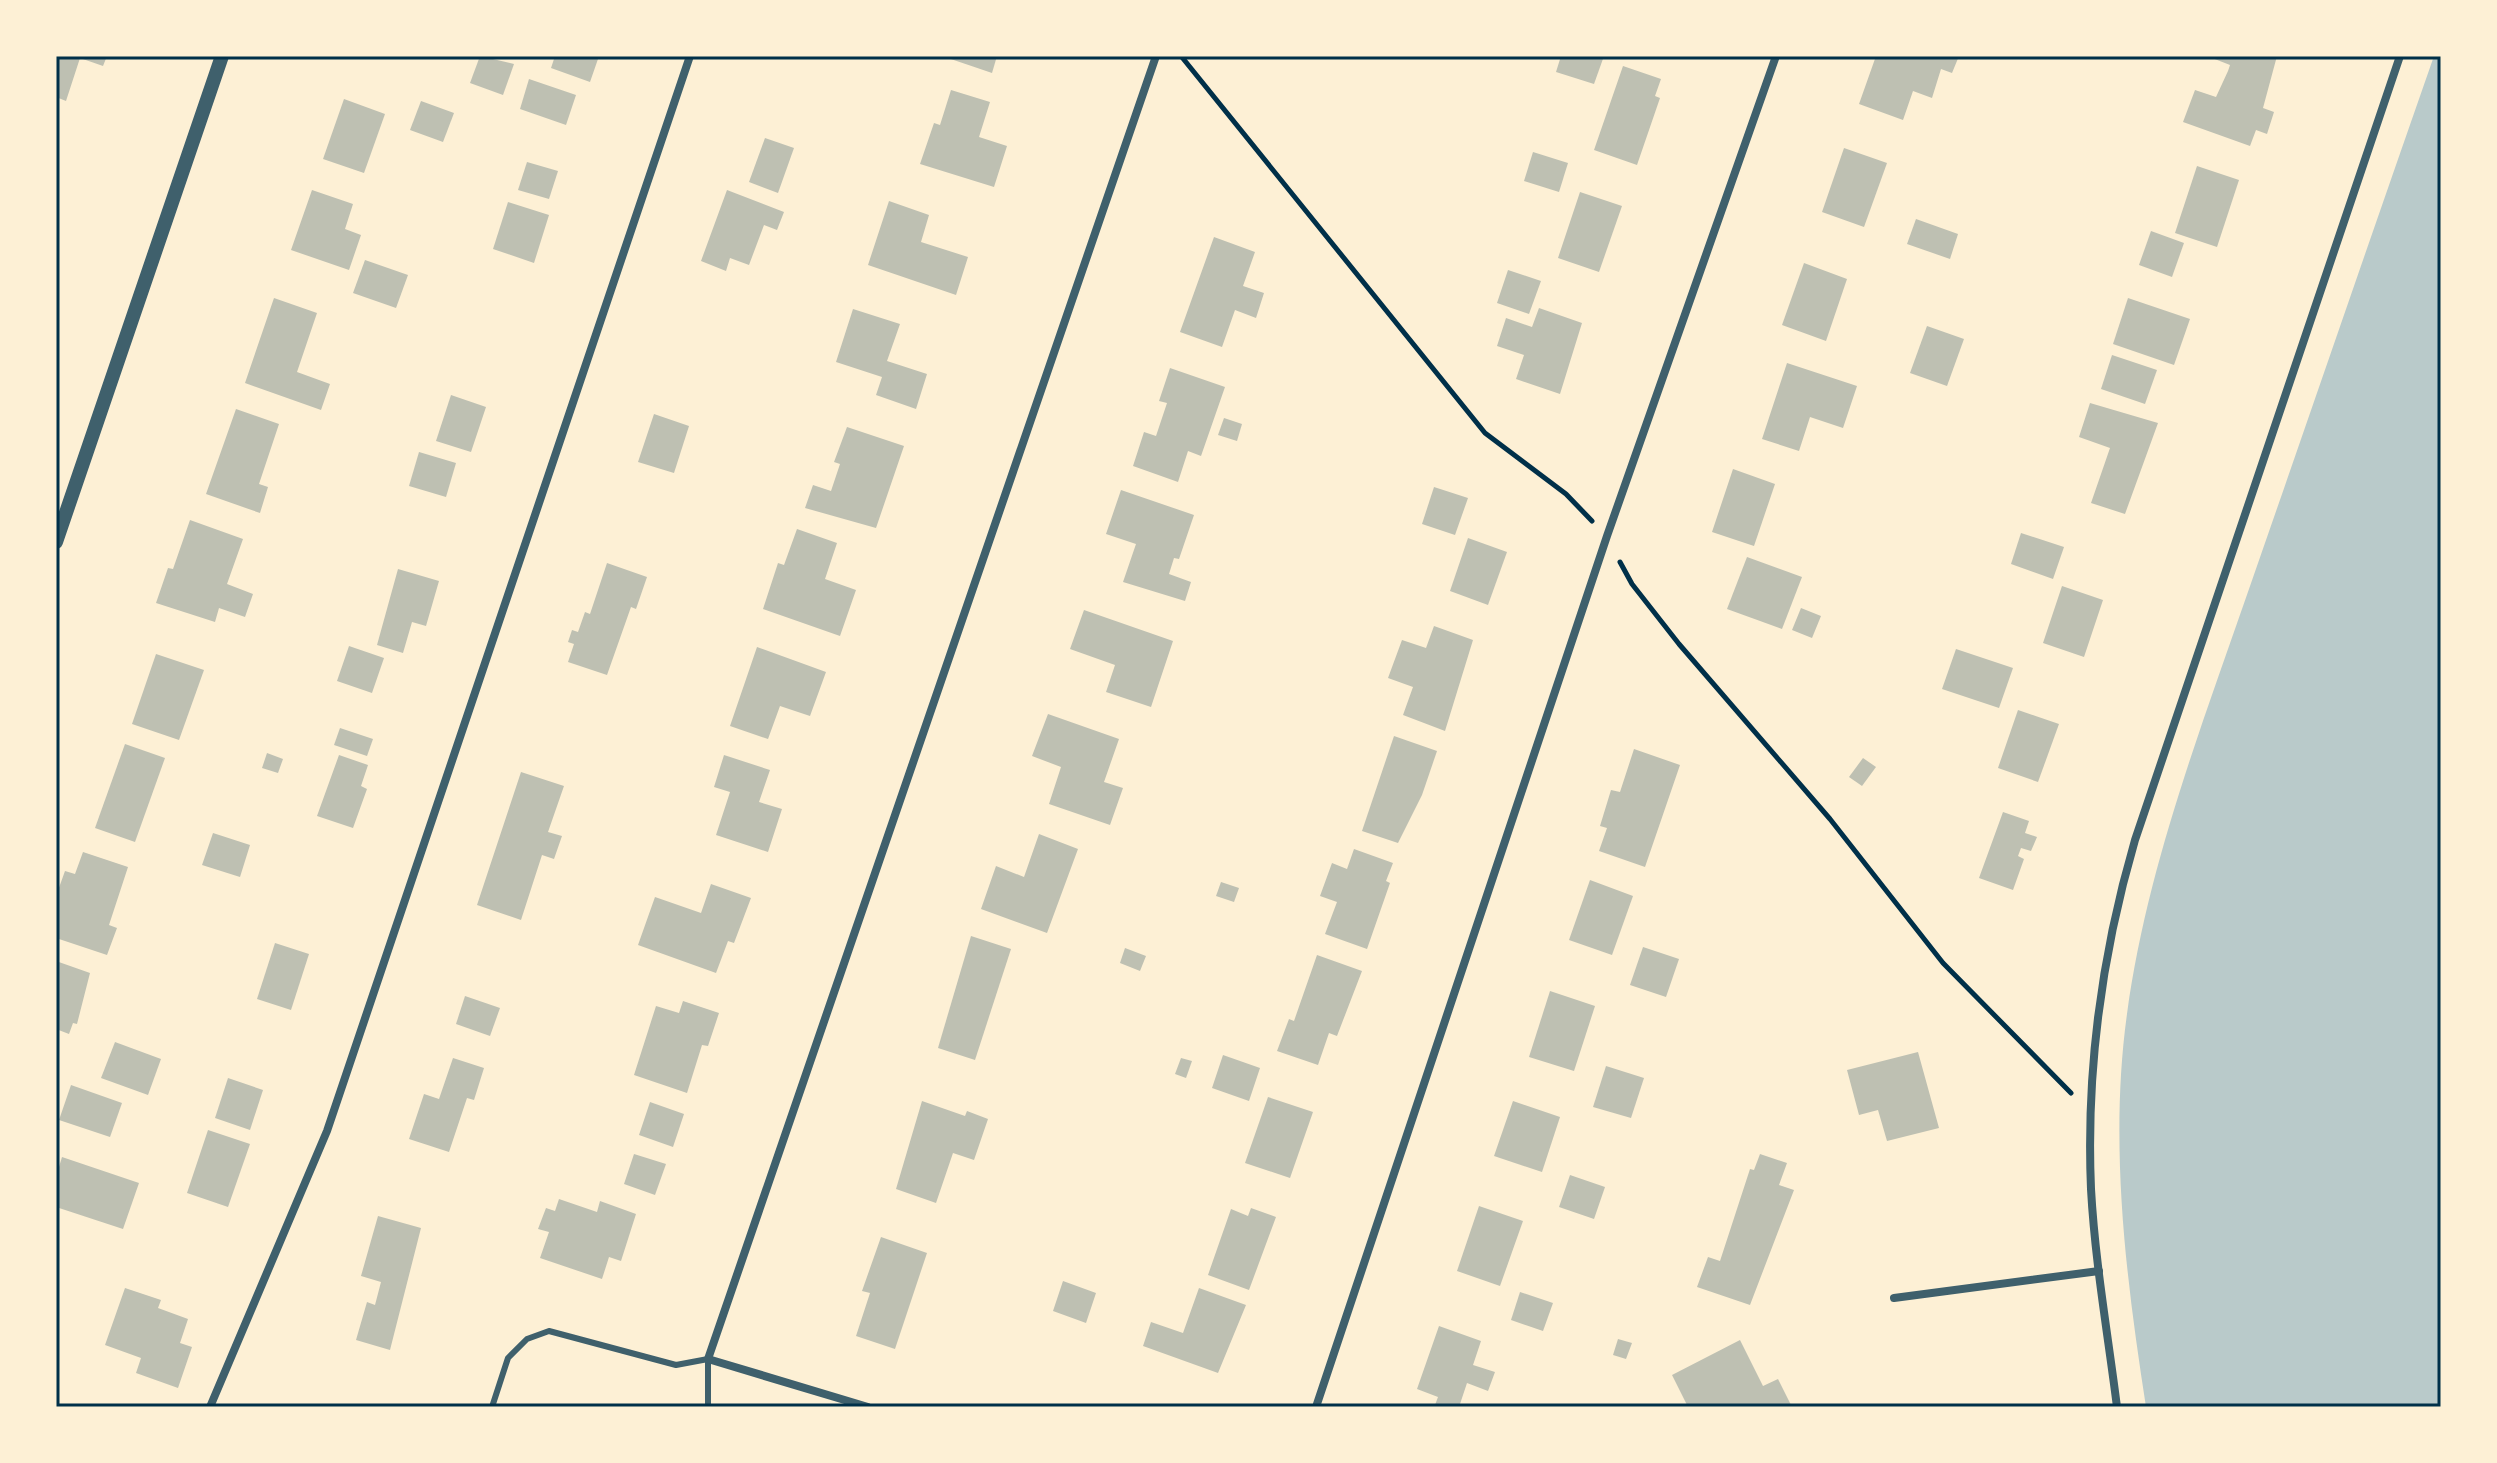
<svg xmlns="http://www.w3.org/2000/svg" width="2497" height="1463" font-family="'Sofia Sans Condensed',sans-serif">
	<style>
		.green { fill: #b9caca }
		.building { fill: #bec0b2 }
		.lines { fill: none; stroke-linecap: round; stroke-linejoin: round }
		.path { stroke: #003049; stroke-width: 5 }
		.service { stroke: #3f606c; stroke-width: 6 }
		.minor { stroke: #3f606c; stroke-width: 8 }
		.tertiary { stroke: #3f606c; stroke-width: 14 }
		.neatline { fill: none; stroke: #003049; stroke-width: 3 }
	</style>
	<rect width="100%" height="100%" fill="#fdf0d5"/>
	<path class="green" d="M 2434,56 L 2441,56 L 2441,1407 L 2146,1407 C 2126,1278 2109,1144 2127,1014 C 2147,867 2201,728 2249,589 C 2311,411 2372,233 2434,56 Z"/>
	<g class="building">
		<path d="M 56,56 L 107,56 L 103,66 L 80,58 L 66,101 L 56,97 Z"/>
		<path d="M 480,56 L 514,64 L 503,95 L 470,83 Z"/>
		<path d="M 555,56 L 602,56 L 598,59 L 590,82 L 551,68 Z"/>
		<path d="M 942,56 L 997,56 L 992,73 Z"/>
		<path d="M 1561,56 L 1604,56 L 1594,84 L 1556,72 Z"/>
		<path d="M 1876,56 L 1959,56 L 1952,73 L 1941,69 L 1932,98 L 1913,91 L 1903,120 L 1859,104 Z"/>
		<path d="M 2207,56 L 2277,56 L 2263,108 L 2274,112 L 2267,134 L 2256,130 L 2250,146 L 2183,122 L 2195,90 L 2216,97 L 2228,71 L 2230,65 Z"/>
		<path d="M 1623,66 L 1661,79 L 1655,96 L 1660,98 L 1637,165 L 1594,150 Z"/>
		<path d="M 529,79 L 576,95 L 566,125 L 520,109 Z"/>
		<path d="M 951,90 L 990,102 L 979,137 L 1007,146 L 994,187 L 920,164 L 934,123 L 940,125 Z"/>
		<path d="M 344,99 L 385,114 L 364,173 L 323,159 Z"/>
		<path d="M 421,101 L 454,113 L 443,142 L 410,130 Z"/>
		<path d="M 765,138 L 794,148 L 778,193 L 749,182 Z"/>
		<path d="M 1844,148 L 1887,163 L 1864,227 L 1822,212 Z"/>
		<path d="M 1533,152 L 1568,163 L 1559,192 L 1524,181 Z"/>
		<path d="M 527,162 L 558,171 L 549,199 L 518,190 Z"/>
		<path d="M 2197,166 L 2239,180 L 2217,247 L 2175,233 Z"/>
		<path d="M 312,190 L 353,204 L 345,229 L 361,235 L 349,270 L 291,250 Z"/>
		<path d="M 727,190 L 784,212 L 777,230 L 764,225 L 749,265 L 730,258 L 726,271 L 701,261 Z"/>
		<path d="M 1580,192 L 1622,206 L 1599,272 L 1558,258 Z"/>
		<path d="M 889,201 L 929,215 L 921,242 L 968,257 L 956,295 L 868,265 Z"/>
		<path d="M 508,202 L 549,215 L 534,263 L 493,249 Z"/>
		<path d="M 1916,219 L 1958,234 L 1950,259 L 1907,244 Z"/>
		<path d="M 2151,231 L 2184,243 L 2172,277 L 2139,265 Z"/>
		<path d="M 1214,237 L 1255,252 L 1243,286 L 1264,293 L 1256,318 L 1235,310 L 1222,347 L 1180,332 Z"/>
		<path d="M 365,260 L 408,275 L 396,308 L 353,293 Z"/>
		<path d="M 1804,263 L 1847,279 L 1826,341 L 1782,325 Z"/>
		<path d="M 1508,270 L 1541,281 L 1529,314 L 1497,303 Z"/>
		<path d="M 274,298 L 317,313 L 297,372 L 330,384 L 321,410 L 245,383 Z"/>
		<path d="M 2128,298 L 2190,319 L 2174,365 L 2113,344 Z"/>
		<path d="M 1539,308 L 1582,323 L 1560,394 L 1516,379 L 1524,355 L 1497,346 L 1506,318 L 1532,327 Z"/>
		<path d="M 853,309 L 900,324 L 887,361 L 927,374 L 916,409 L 876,395 L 882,377 L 836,362 Z"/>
		<path d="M 1927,326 L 1964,339 L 1947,386 L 1910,373 Z"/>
		<path d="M 2112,355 L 2157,370 L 2145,404 L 2101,389 Z"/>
		<path d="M 1787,363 L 1857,386 L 1843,428 L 1810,417 L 1799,451 L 1762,439 Z"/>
		<path d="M 1170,368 L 1225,387 L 1201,456 L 1188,451 L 1178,482 L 1133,466 L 1144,432 L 1156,436 L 1167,403 L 1159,401 Z"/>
		<path d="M 451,395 L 486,407 L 471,452 L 436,441 Z"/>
		<path d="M 2090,403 L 2158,423 L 2125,514 L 2091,503 L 2110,448 L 2079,437 Z"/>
		<path d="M 236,409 L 279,424 L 259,484 L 268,487 L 260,513 L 206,494 Z"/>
		<path d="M 654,414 L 689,426 L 674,473 L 638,462 Z"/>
		<path d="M 1224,418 L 1242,424 L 1237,441 L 1218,435 Z"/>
		<path d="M 847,427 L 904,446 L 876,528 L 805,508 L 813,485 L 831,491 L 840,464 L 834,462 Z"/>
		<path d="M 419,452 L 456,463 L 446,497 L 409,486 Z"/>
		<path d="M 1733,469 L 1775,484 L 1754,546 L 1712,532 Z"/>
		<path d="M 1434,487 L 1468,498 L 1455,535 L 1422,524 Z"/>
		<path d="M 1121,490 L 1194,515 L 1179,559 L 1174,558 L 1169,574 L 1191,582 L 1185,601 L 1123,582 L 1136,544 L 1106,534 Z"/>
		<path d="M 190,520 L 243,539 L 227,584 L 253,594 L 245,617 L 219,608 L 215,622 L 156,603 L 168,568 L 173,569 Z"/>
		<path d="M 797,529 L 837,543 L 825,579 L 856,590 L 840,636 L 763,609 L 778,563 L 784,565 Z"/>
		<path d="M 2021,533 L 2064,547 L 2053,579 L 2011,564 Z"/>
		<path d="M 1468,538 L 1507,552 L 1488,605 L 1450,591 Z"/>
		<path d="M 1747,557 L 1802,577 L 1782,629 L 1727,609 Z"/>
		<path d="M 607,563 L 647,577 L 636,609 L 631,607 L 607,675 L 568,662 L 574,644 L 568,642 L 572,630 L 578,632 L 585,612 L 590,614 Z"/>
		<path d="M 398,569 L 439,581 L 426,626 L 412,622 L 403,653 L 377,645 Z"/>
		<path d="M 2062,586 L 2103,600 L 2084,657 L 2043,643 Z"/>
		<path d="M 1801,608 L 1821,616 L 1812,638 L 1792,630 Z"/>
		<path d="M 1084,610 L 1173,641 L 1151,707 L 1106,692 L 1115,665 L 1070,649 Z"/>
		<path d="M 1434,626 L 1473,640 L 1445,731 L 1403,715 L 1413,687 L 1388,678 L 1402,640 L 1426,648 Z"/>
		<path d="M 349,646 L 384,658 L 372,693 L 337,681 Z"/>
		<path d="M 757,647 L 826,672 L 810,716 L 780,706 L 768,739 L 730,726 Z"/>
		<path d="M 1956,649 L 2013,668 L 1999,708 L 1942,689 Z"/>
		<path d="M 156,654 L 204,670 L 179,740 L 132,724 Z"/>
		<path d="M 2018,710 L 2059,724 L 2038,782 L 1998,768 Z"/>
		<path d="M 1048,714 L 1119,739 L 1104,782 L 1123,788 L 1110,825 L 1049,804 L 1061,767 L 1032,756 Z"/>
		<path d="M 340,728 L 373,739 L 367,756 L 334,745 Z"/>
		<path d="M 1394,736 L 1437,751 L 1422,795 L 1398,843 L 1362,831 Z"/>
		<path d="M 125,744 L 165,758 L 135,842 L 95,828 Z"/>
		<path d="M 1634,749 L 1680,765 L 1645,867 L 1599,851 L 1607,828 L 1600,826 L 1611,790 L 1620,792 Z"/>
		<path d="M 267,753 L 283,759 L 278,773 L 262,768 Z"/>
		<path d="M 339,755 L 368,765 L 361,786 L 367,789 L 353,828 L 317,816 Z"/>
		<path d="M 724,755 L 770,770 L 759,802 L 782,809 L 768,852 L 716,835 L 730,792 L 714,787 Z"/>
		<path d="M 1863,758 L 1876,767 L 1862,786 L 1849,777 Z"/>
		<path d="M 521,772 L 564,786 L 548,832 L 562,836 L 554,859 L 542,855 L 521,920 L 477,905 Z"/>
		<path d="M 2003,812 L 2029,821 L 2025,833 L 2037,837 L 2031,851 L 2021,848 L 2018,856 L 2024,859 L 2013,890 L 1979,878 Z"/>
		<path d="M 213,833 L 250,845 L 240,877 L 202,865 Z"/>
		<path d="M 1039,834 L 1078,849 L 1047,933 L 981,909 L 996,866 L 1024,877 Z"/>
		<path d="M 1354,849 L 1393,863 L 1386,881 L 1390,883 L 1367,949 L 1325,934 L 1337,902 L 1320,896 L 1332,863 L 1347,869 Z"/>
		<path d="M 83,852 L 128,867 L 109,925 L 117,928 L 107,955 L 56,938 L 56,896 L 65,871 L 75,874 Z"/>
		<path d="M 1590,880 L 1633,896 L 1612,955 L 1569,940 Z"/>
		<path d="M 1221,882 L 1239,888 L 1234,902 L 1216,896 Z"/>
		<path d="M 711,884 L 751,898 L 734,943 L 728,941 L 716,973 L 638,945 L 655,897 L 701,913 Z"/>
		<path d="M 971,936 L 1011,949 L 975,1060 L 938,1048 Z"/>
		<path d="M 275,943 L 309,954 L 291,1010 L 257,999 Z"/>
		<path d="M 1643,947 L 1679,959 L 1666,997 L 1630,985 Z"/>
		<path d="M 1125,948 L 1146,956 L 1140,971 L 1120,963 Z"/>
		<path d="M 1317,955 L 1362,971 L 1337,1036 L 1329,1033 L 1318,1065 L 1277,1051 L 1289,1019 L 1294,1021 Z"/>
		<path d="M 56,961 L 90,973 L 77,1024 L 73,1023 L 69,1034 L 56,1029 Z"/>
		<path d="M 1550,991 L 1595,1006 L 1574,1071 L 1529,1057 Z"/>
		<path d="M 465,996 L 500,1008 L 490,1036 L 456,1024 Z"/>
		<path d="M 683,1001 L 719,1013 L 708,1046 L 702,1045 L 687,1093 L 634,1075 L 656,1006 L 679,1013 Z"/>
		<path d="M 115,1042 L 161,1059 L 148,1095 L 101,1078 Z"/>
		<path d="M 1918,1052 L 1939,1128 L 1887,1141 L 1878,1110 L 1859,1115 L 1847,1070 Z"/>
		<path d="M 1223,1055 L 1260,1068 L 1249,1101 L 1212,1088 Z"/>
		<path d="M 453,1058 L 484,1068 L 474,1100 L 467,1098 L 449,1152 L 409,1139 L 424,1094 L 439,1099 Z"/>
		<path d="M 1181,1058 L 1192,1061 L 1186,1078 L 1175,1074 Z"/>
		<path d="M 1606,1066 L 1644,1078 L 1631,1118 L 1593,1107 Z"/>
		<path d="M 228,1078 L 263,1090 L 250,1130 L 215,1118 Z"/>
		<path d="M 71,1085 L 122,1103 L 110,1137 L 59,1120 Z"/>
		<path d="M 1268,1097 L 1313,1112 L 1290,1178 L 1245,1163 Z"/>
		<path d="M 922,1101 L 965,1116 L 967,1111 L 988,1119 L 974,1160 L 953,1153 L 936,1203 L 896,1189 Z"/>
		<path d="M 1513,1101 L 1560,1117 L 1542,1172 L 1494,1156 Z"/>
		<path d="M 650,1102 L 684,1114 L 673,1147 L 639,1135 Z"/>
		<path d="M 208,1130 L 250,1144 L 228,1207 L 187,1193 Z"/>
		<path d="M 634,1154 L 666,1164 L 655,1195 L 624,1184 Z"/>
		<path d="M 1760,1154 L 1787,1163 L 1779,1185 L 1794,1190 L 1750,1305 L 1697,1287 L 1708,1257 L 1720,1261 L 1750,1169 L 1754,1170 Z"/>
		<path d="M 62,1157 L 139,1183 L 123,1229 L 56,1207 L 56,1177 Z"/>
		<path d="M 1570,1175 L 1605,1187 L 1594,1219 L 1559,1207 Z"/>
		<path d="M 559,1199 L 597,1212 L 600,1201 L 636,1214 L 621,1261 L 609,1257 L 602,1279 L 540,1258 L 549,1232 L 538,1229 L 546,1208 L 555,1211 Z"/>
		<path d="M 1479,1206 L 1523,1221 L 1500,1286 L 1457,1271 Z"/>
		<path d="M 1251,1208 L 1276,1217 L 1249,1290 L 1208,1275 L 1231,1209 L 1248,1216 Z"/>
		<path d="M 378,1216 L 421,1228 L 390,1350 L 356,1340 L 367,1302 L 375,1305 L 381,1282 L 361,1276 Z"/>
		<path d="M 881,1237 L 927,1253 L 895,1349 L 856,1336 L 870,1293 L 862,1291 Z"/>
		<path d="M 1063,1281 L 1096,1293 L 1086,1323 L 1053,1311 Z"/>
		<path d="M 125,1288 L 161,1300 L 158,1308 L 188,1319 L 180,1343 L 192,1347 L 178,1388 L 136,1373 L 141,1358 L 105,1345 Z"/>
		<path d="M 1199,1288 L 1246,1305 L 1218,1373 L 1143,1346 L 1151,1322 L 1183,1333 Z"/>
		<path d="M 1520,1292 L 1553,1303 L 1543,1331 L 1511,1320 Z"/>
		<path d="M 1439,1326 L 1481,1341 L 1473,1365 L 1495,1372 L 1488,1391 L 1467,1383 L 1459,1407 L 1435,1405 L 1438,1397 L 1417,1389 Z"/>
		<path d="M 1618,1339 L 1632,1343 L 1626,1359 L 1613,1355 Z"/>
		<path d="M 1740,1340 L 1763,1386 L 1778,1379 L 1792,1407 L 1688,1407 L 1672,1375 Z"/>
	</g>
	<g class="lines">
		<g class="path">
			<path d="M 1181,56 L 1485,433 L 1566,494 L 1592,521"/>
			<path d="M 1620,562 L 1632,584 L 1679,644 L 1830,819 L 1943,963 L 2071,1093"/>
		</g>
		<path class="service" d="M 492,1407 L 508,1358 L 527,1339 L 549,1331 L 676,1365 L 708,1359 L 708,1407"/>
		<g class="minor">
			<path d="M 1894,1298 L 2099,1271"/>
			<path d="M 210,1407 L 327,1131 L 690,56"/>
			<path d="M 868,1407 L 708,1359 L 1156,56"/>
			<path d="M 1316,1407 L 1607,536 L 1776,56"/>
			<path d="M 2117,1407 C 2108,1335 2095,1262 2091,1189 C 2086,1071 2102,953 2135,840 L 2400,56"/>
		</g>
		<path class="tertiary" d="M 56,542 L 222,56"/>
	</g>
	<rect width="2497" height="1463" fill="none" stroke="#fdf0d5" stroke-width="116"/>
	<rect x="58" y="58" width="2381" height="1347" class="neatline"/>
</svg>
